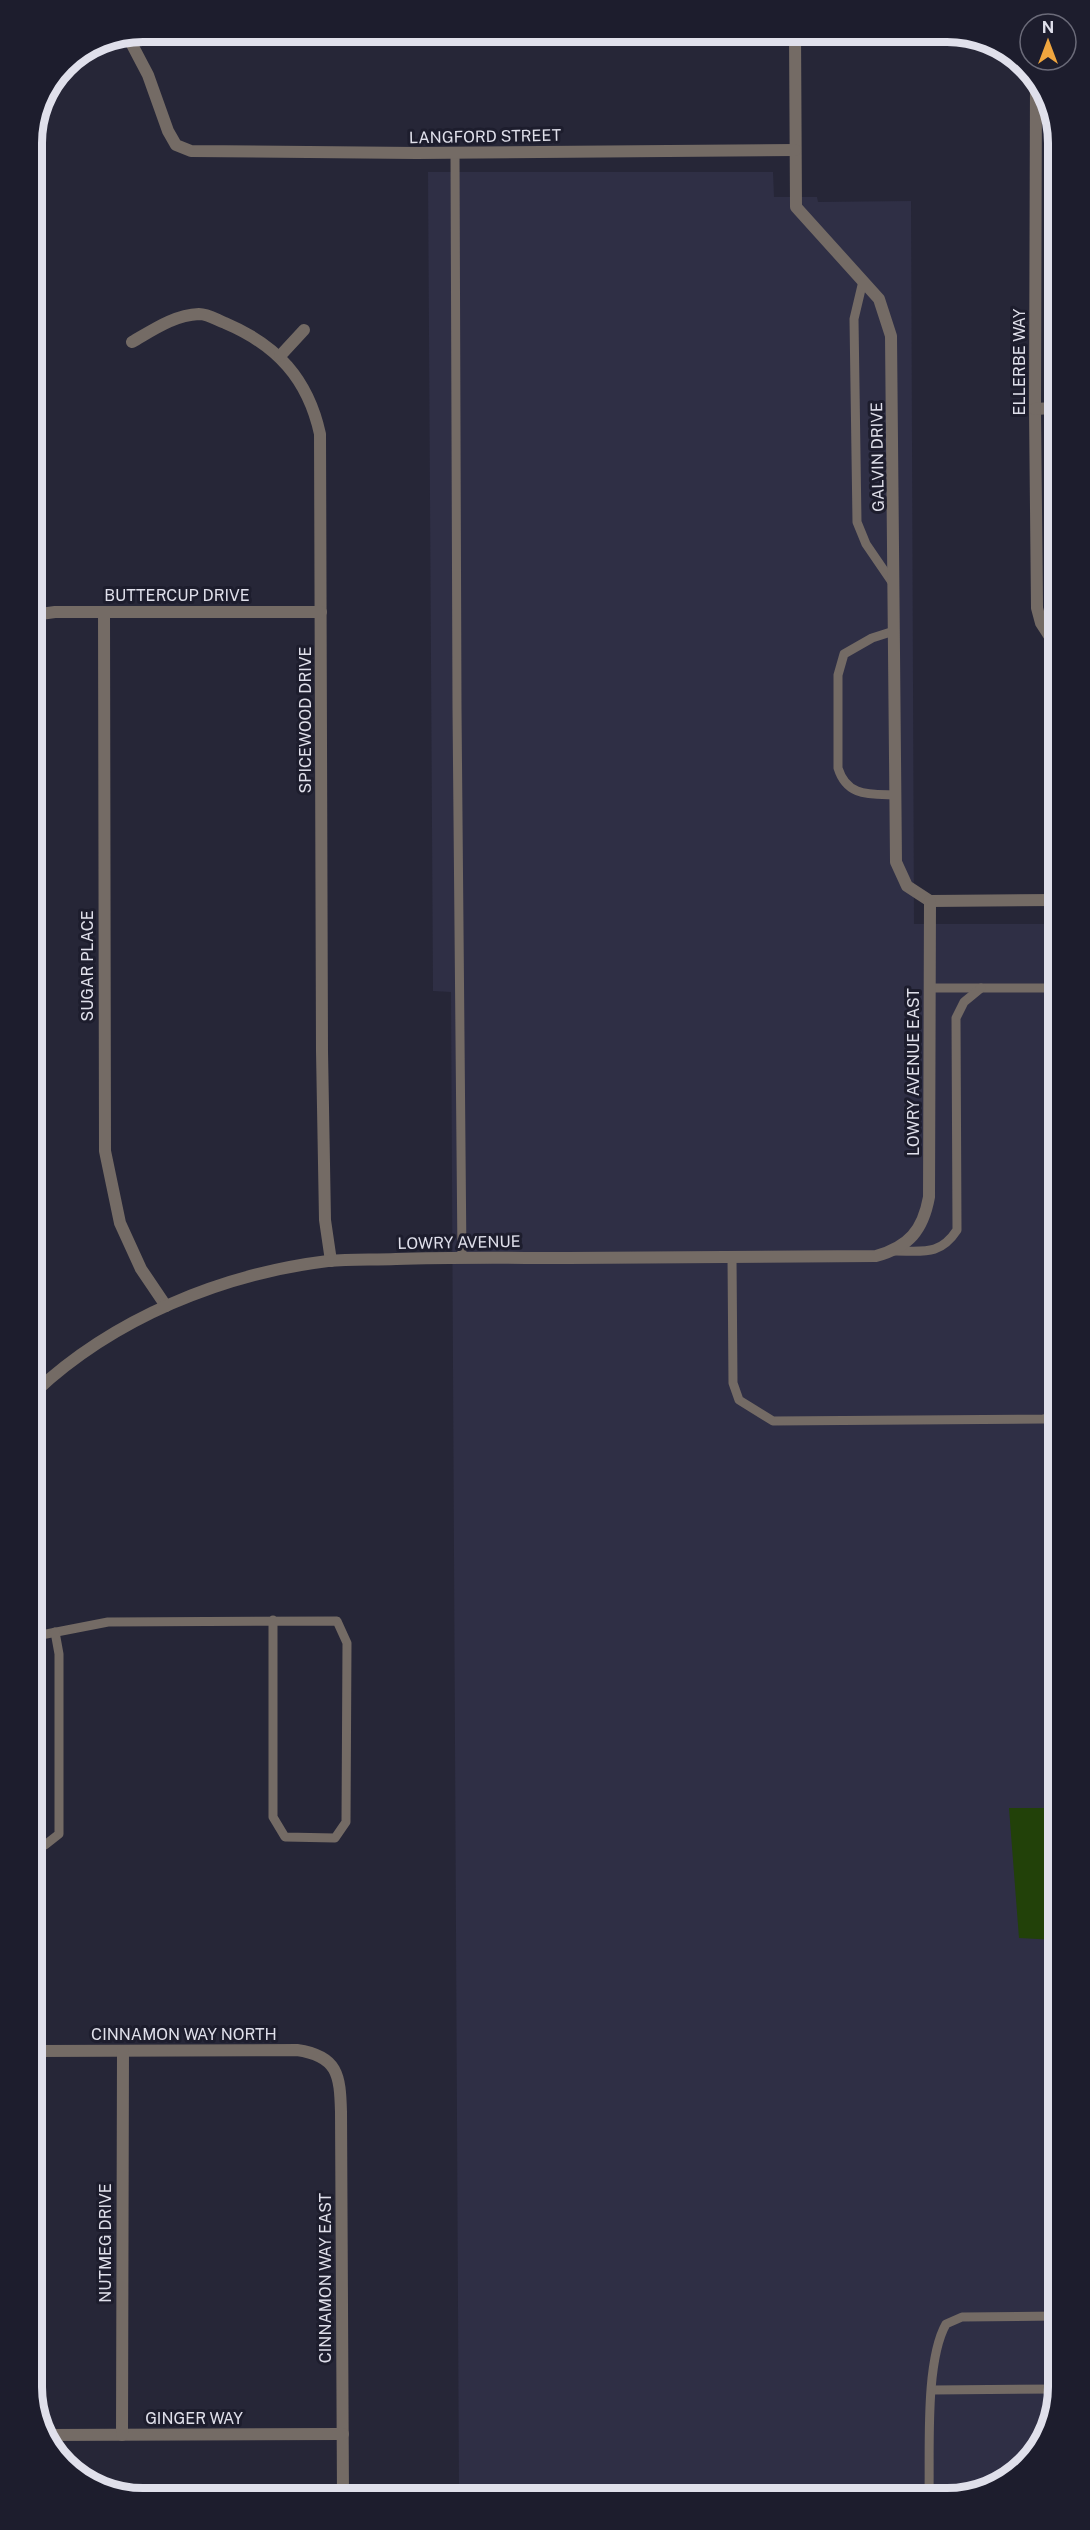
<svg xmlns="http://www.w3.org/2000/svg" width="1090" height="2530" font-family="'Public Sans',sans-serif">
	<style>
		.built { fill: #2f2f45 }
		.green { fill: #224109 }
		.lines { fill: none; stroke-linecap: round; stroke-linejoin: round }
		.lane { stroke: #746b65; stroke-width: 9 }
		.street { stroke: #746b65; stroke-width: 12 }
		.labels { text-anchor: middle; stroke-width: 6; stroke-linejoin: round; paint-order: stroke }
		.street-label { font-size: 16px; fill: #e0e0eb; stroke: #1d1d2d }
		.rim { fill: none; stroke: #e0e0eb; stroke-width: 8 }
	</style>
	<rect width="100%" height="100%" fill="#262637"/>
	<path class="built" d="M 428,172 L 773,172 L 774,197 L 817,197 L 818,202 L 911,201 L 914,924 L 1055,924 L 1058,2388 L 1036,2455 L 984,2492 L 459,2496 L 451,992 L 433,991 Z"/>
	<path class="green" d="M 1009,1808 L 1057,1808 L 1057,1940 L 1019,1938 Z"/>
	<g class="lines">
		<g class="lane">
			<path d="M 455,152 L 457,708 L 462,1258"/>
			<path d="M 863,281 L 854,319 L 857,522 L 866,544 L 894,585"/>
			<path d="M 894,631 L 872,638 L 844,654 L 838,675 L 838,768 C 847,797 869,794 896,795"/>
			<path d="M 930,988 L 1055,988"/>
			<path d="M 895,1251 C 923,1251 940,1256 957,1230 L 956,1018 L 964,1002 L 981,988"/>
			<path d="M 732,1257 L 733,1383 L 739,1400 L 773,1421 L 1043,1419 L 1056,1417"/>
			<path d="M 36,1636 L 108,1622 L 337,1621 L 347,1643 L 346,1822 L 335,1838 L 285,1837 L 273,1817 L 273,1620"/>
			<path d="M 36,1845 L 45,1845 L 59,1834 L 59,1654 L 55,1632"/>
			<path d="M 932,2390 L 1058,2389"/>
			<path d="M 929,2493 C 930,2448 925,2361 946,2324 L 962,2317 L 1058,2316"/>
		</g>
		<g class="street">
			<path d="M 795,32 L 796,207 L 879,299 L 891,336 L 896,862 L 907,886 L 930,901"/>
			<path d="M 127,35 L 148,75 L 168,131 L 176,145 L 191,151 L 417,153 L 795,150"/>
			<path d="M 1036,83 L 1035,409 L 1037,608 L 1041,623 L 1054,643"/>
			<path d="M 132,342 C 153,330 174,315 199,314 C 208,314 217,320 225,323 C 277,345 308,379 320,434 L 322,1051 L 325,1220 L 331,1261"/>
			<path d="M 280,356 L 304,330"/>
			<path d="M 1035,409 L 1053,408"/>
			<path d="M 104,612 L 105,1151 L 120,1223 L 141,1269 L 166,1306"/>
			<path d="M 33,615 L 55,612 L 321,612"/>
			<path d="M 930,901 L 1055,900"/>
			<path d="M 35,1392 C 114,1318 222,1274 328,1261 C 351,1259 374,1260 396,1259 C 454,1257 511,1258 568,1258 C 671,1258 774,1257 876,1256 C 909,1247 923,1230 929,1197 L 930,901"/>
			<path d="M 37,2051 L 297,2050 C 338,2056 340,2075 341,2112 L 343,2497"/>
			<path d="M 46,2435 L 343,2434"/>
			<path d="M 122,2435 L 123,2051"/>
		</g>
	</g>
	<g class="labels">
		<g class="street-label">
			<text transform="translate(485 136) rotate(-1)" y="6">LANGFORD STREET</text>
			<text transform="translate(1019 362) rotate(-90)" y="6">ELLERBE WAY</text>
			<text transform="translate(877 457) rotate(-91)" y="6">GALVIN DRIVE</text>
			<text x="177" y="601">BUTTERCUP DRIVE</text>
			<text transform="translate(305 720) rotate(-90)" y="6">SPICEWOOD DRIVE</text>
			<text transform="translate(87 966) rotate(-90)" y="6">SUGAR PLACE</text>
			<text transform="translate(913 1072) rotate(-90)" y="6">LOWRY AVENUE EAST</text>
			<text transform="translate(459 1242) rotate(-1)" y="6">LOWRY AVENUE</text>
			<text x="184" y="2040">CINNAMON WAY NORTH</text>
			<text transform="translate(105 2243) rotate(-90)" y="6">NUTMEG DRIVE</text>
			<text transform="translate(325 2278) rotate(-90)" y="6">CINNAMON WAY EAST</text>
			<text x="194" y="2424">GINGER WAY</text>
		</g>
	</g>
	<path d="M0 0H1090V2530H0ZM143 42H947A101 101 0 0 1 1048 143V2387A101 101 0 0 1 947 2488H143A101 101 0 0 1 42 2387V143A101 101 0 0 1 143 42Z" fill="#1d1d2d" fill-rule="evenodd"/>
	<path class="rim" d="M143 42H947A101 101 0 0 1 1048 143V2387A101 101 0 0 1 947 2488H143A101 101 0 0 1 42 2387V143A101 101 0 0 1 143 42Z"/>
	<g transform="translate(1048 42)"><circle r="28" fill="#1d1d2d" stroke="#6b6b79" stroke-width="1.5"/>
	<path d="M0-4.5L10 22L0 15L-10 22Z" fill="#f0a63f"/>
	<text y="-9" font-size="16" font-weight="bold" text-anchor="middle" fill="#e0e0eb">N</text>
	</g>
</svg>
